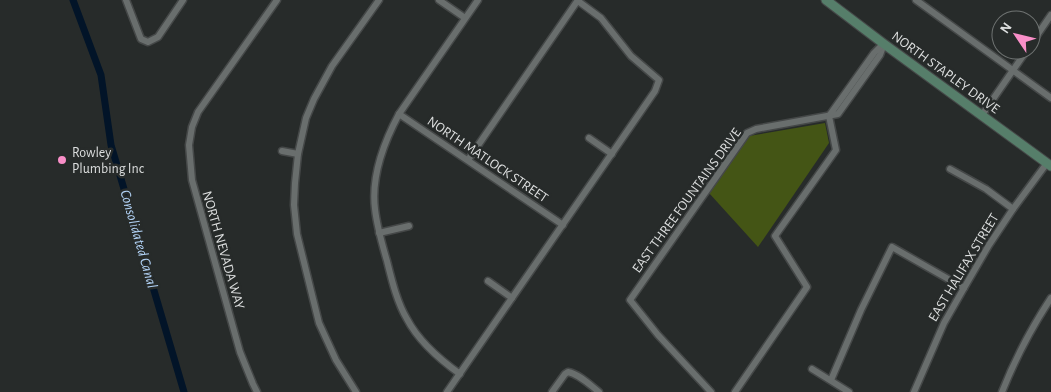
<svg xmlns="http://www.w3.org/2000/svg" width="1051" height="392" font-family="'Alegreya Sans',sans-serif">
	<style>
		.green { fill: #445515 }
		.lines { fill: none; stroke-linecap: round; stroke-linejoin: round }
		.canal { stroke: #021428; stroke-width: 7 }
		.street-casing { stroke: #454848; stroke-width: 9 }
		.secondary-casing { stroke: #454848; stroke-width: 11 }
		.street { stroke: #696e6d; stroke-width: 6 }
		.secondary { stroke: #567e6a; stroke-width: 9 }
		.poi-dot { fill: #f98fc8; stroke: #272b2a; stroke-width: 2 }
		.labels { text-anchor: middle; stroke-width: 5; stroke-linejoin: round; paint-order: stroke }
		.street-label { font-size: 14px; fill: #dcdede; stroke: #272b2a }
		.poi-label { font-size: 14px; fill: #dcdede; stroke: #272b2a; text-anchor: start }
		.water-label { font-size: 15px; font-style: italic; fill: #b0d0f3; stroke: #272b2a }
	</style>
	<rect width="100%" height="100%" fill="#272b2a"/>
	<path class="green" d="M 825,123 L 829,143 L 758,247 L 709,193 L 749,136 Z"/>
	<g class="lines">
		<path class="canal" d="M 73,0 L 101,75 L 111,145 L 184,392"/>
		<g class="street-casing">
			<g id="street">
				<path d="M 126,0 L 141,39 L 148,42 L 158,37 L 183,0"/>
				<path d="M 439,0 L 465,18"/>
				<path d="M 916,0 L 1051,98"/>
				<path d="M 1031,44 L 1051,15"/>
				<path d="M 399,114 L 563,225"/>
				<path d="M 982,115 L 1027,50"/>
				<path d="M 589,138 L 612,154"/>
				<path d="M 282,151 L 298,154"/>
				<path d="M 468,160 L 578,0"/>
				<path d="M 950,169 L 986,189 L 1013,209"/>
				<path d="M 379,233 L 409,226"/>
				<path d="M 488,281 L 512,298"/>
				<path d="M 812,369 L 849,392"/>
				<path d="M 460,374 C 439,359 419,342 407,319 C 397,302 392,281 387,261 C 382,244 377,227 375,209 C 371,177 384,142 399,114 L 478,0"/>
				<path d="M 831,380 L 861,310 L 892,247 L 964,288"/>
				<path d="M 257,392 L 253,384 L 240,352 L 192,180 L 189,145 L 192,127 L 198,112 L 277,0"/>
				<path d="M 356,392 L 336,360 L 319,323 L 297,234 L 294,205 L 295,183 L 298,154 L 306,118 L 314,99 L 332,66 L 379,0"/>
				<path d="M 447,392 L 655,91 L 659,80 L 631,56 L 601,18 L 578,1"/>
				<path d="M 552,392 L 565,374 L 568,372 C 579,374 590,385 599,392"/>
				<path d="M 711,392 L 658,335 L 630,300 L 747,133 L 756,129 L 838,114 L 880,55 L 884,44"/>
				<path d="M 735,392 L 807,287 L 775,236 L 836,150 L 829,116 L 874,53 L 882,45"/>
				<path d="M 914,392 L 944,323 L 964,288 L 989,245 L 1013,209 L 1047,163"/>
				<path d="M 1002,392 C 1015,359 1032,327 1051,298"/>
			</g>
		</g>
		<g class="secondary-casing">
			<path id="secondary" d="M 826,0 L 884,44 L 1051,166"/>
		</g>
		<use href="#street" class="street"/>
		<use href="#secondary" class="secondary"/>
	</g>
	<circle class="poi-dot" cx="62" cy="160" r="5"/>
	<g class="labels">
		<g class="street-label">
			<text transform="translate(946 72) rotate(36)" y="5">NORTH STAPLEY DRIVE</text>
			<text transform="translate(488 159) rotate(34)" y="5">NORTH MATLOCK STREET</text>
			<text transform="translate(686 200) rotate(-54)" y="5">EAST THREE FOUNTAINS DRIVE</text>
			<text transform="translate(224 250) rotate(74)" y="5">NORTH NEVADA WAY</text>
			<text transform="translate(963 267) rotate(-59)" y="5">EAST HALIFAX STREET</text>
		</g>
		<g class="poi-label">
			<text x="72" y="157">Rowley<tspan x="72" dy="16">Plumbing Inc</tspan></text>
		</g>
		<g class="water-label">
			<text transform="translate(139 239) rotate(74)" y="5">Consolidated Canal</text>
		</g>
	</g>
	<g transform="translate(1016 35) rotate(305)"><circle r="24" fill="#272b2a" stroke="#6f7372"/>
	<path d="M0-4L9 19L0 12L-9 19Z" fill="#f98fc8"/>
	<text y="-8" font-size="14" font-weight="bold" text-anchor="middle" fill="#dcdede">N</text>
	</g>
</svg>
